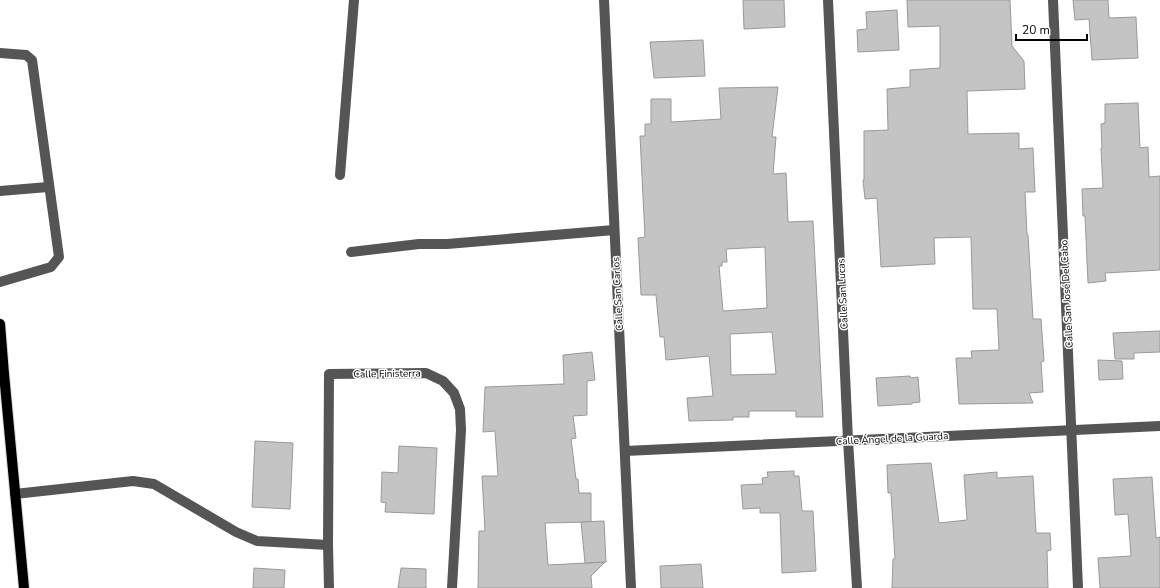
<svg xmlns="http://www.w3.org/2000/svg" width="1160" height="588" font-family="'Nunito Sans',sans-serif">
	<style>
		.building { fill: #c4c4c4; stroke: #999; fill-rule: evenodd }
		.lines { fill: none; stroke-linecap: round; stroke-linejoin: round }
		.major-casing { stroke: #dbdbdb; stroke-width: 12 }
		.minor { stroke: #555; stroke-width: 10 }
		.major { stroke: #000; stroke-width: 10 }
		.labels { text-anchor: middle; stroke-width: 3; stroke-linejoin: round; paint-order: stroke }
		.street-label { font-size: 10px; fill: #000; stroke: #fff }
	</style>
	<rect width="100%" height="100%" fill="#fff"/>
	<g class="building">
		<path d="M 743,0 L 784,0 L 785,27 L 744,29 Z"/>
		<path d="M 907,0 L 1010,0 L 1012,46 L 1024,61 L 1025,89 L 967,91 L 968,134 L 1019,133 L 1019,149 L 1033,148 L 1035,192 L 1025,192 L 1027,235 L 1028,235 L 1033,319 L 1041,319 L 1044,361 L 1041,362 L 1043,392 L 1029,393 L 1033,403 L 959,404 L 956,358 L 972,358 L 971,351 L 999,350 L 997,309 L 973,309 L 971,237 L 934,238 L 935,264 L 881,267 L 877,198 L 865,199 L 863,180 L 864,180 L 864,131 L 888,130 L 887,89 L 910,87 L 910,70 L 940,68 L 940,26 L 908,27 Z"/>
		<path d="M 1073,0 L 1108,0 L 1109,18 L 1136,17 L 1138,58 L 1092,60 L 1089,19 L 1075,20 Z"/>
		<path d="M 897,10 L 899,50 L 858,52 L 857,30 L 867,29 L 866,12 Z"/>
		<path d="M 703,40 L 705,76 L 654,78 L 650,42 Z"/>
		<path d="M 778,87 L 772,137 L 776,137 L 773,174 L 786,173 L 788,222 L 813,221 L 823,417 L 796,417 L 796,411 L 749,411 L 749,417 L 733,417 L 733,420 L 689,421 L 687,398 L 713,396 L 709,356 L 666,360 L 664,337 L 660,337 L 656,295 L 641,295 L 638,238 L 645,237 L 640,136 L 645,136 L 645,124 L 651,124 L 651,99 L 671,99 L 671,122 L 721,119 L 719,88 ZM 765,247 L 767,308 L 723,311 L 719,266 L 722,266 L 722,262 L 727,262 L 726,249 ZM 772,332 L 776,374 L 731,375 L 730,334 Z"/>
		<path d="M 1138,103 L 1140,148 L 1148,147 L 1149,177 L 1160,176 L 1160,270 L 1105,273 L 1106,281 L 1088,283 L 1085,216 L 1083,216 L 1082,189 L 1103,188 L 1101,148 L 1102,148 L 1101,124 L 1105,123 L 1105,104 Z"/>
		<path d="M 1160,331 L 1160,352 L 1134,353 L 1134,359 L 1115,359 L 1113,333 Z"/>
		<path d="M 592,352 L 595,380 L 587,381 L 587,415 L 573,416 L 576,438 L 571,439 L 576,479 L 578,479 L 579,493 L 591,493 L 591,522 L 545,523 L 548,565 L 605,562 L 591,576 L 592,588 L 478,588 L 479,531 L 485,531 L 482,476 L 498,476 L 495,431 L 483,432 L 485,387 L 564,384 L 563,355 Z"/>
		<path d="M 1098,360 L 1122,361 L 1123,379 L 1099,380 Z"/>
		<path d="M 910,376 L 911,378 L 918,377 L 920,402 L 912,403 L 912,404 L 878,406 L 876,378 Z"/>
		<path d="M 255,441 L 293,443 L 290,509 L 252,507 Z"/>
		<path d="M 399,446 L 437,448 L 434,514 L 385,512 L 386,503 L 381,502 L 382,472 L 398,473 Z"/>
		<path d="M 931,463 L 939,523 L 967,520 L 964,475 L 997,472 L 997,478 L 1033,476 L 1036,533 L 1050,533 L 1051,550 L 1047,551 L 1048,588 L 892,588 L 893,559 L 895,559 L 891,493 L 888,493 L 887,465 Z"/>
		<path d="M 794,471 L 794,476 L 799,476 L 802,511 L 813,511 L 816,571 L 782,573 L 780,513 L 760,513 L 760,508 L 743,509 L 741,485 L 763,484 L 762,478 L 768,477 L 767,472 Z"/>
		<path d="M 1152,477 L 1156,538 L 1160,537 L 1160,588 L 1100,588 L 1098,558 L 1131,556 L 1128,514 L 1115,515 L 1113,479 Z"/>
		<path d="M 604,521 L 606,562 L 585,563 L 581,522 Z"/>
		<path d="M 701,564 L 703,588 L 661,588 L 660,566 Z"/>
		<path d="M 254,568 L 285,570 L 284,588 L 253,588 Z"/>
		<path d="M 401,568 L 426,569 L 426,588 L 398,588 Z"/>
	</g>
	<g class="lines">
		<g class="major-casing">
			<path id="major" d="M 0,324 L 4,374 L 24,588"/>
		</g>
		<g class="minor">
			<path d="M 604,0 L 631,588"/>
			<path d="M 828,0 L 848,440 L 857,588"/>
			<path d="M 1053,0 L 1078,588"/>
			<path d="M 0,53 L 26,55 L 32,60 L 59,257 L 51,267 L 0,282"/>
			<path d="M 340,175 L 354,0"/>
			<path d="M 0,191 L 48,187"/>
			<path d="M 351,252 L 419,244 L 447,244 L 614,230"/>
			<path d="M 625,451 L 1160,426"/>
			<path d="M 15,494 L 133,481 L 154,484 L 236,532 L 257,541 L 328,545"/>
			<path d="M 329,588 L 328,545 L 329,374 L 426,373 L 443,381 L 454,393 L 460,409 L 461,430 L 452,588"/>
		</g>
		<use href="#major" class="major"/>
	</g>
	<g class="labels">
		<g class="street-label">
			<text transform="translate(617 294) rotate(-93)" y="4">Calle San Carlos</text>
			<text transform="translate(842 294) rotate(-93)" y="4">Calle San Lucas</text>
			<text transform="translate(1066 294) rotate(-93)" y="4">Calle San José Del Cabo</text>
			<text transform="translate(387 373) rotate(-1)" y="4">Calle Finisterra</text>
			<text transform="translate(892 438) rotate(-3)" y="4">Calle Ángel de la Guarda</text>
		</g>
	</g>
	<path d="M1016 34v6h71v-6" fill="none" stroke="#000000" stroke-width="2"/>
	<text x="1022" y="34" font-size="12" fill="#000000" stroke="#ffffff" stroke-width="3" paint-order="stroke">20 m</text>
</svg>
